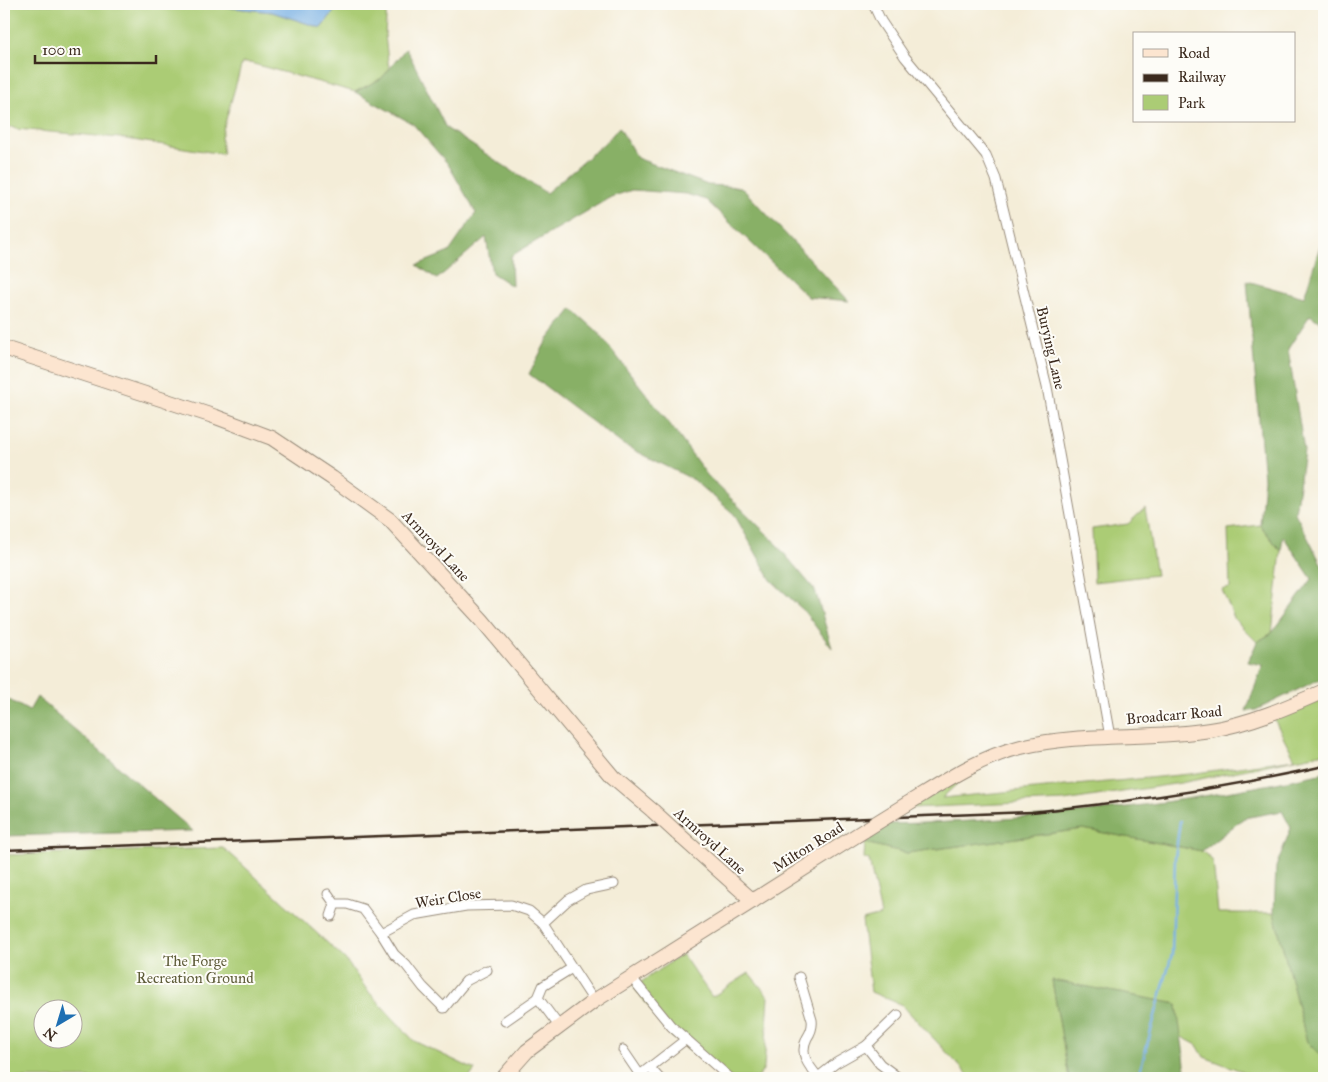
<svg xmlns="http://www.w3.org/2000/svg" width="1328" height="1082" font-family="'IM FELL Great Primer',serif">
	<style>
		.green { fill: #abcc75; stroke: #737b4a; fill-rule: evenodd }
		.forest { fill: #88b066; stroke: #626d42 }
		.water { fill: #73ade3; stroke: #576c80 }
		.lines { fill: none; stroke-linecap: round; stroke-linejoin: round }
		.stream { stroke: #73ade3; stroke-width: 2.5 }
		.street-casing { stroke: #988c7b; stroke-width: 11 }
		.secondary-casing { stroke: #988c7b; stroke-width: 16 }
		.street { stroke: #fff; stroke-width: 9 }
		.secondary { stroke: #fce5d0; stroke-width: 14 }
		.rail { stroke: #3b2a1e; stroke-width: 2.5 }
		.secondary-bridge-casing { stroke: #988c7b; stroke-width: 16; stroke-linecap: butt }
		.secondary-bridge { stroke: #fce5d0; stroke-width: 14 }
		.labels { text-anchor: middle; stroke-width: 4; stroke-linejoin: round; paint-order: stroke }
		.street-label { font-size: 15px; fill: #3b2a1e; stroke: #fdfcf7 }
		.park-label { font-size: 15px; fill: #5d5b38; stroke: #fdfcf7 }
	</style>
	<rect width="100%" height="100%" fill="#fdfcf7"/>
	<filter id="ink" filterUnits="userSpaceOnUse"><feTurbulence type="fractalNoise" baseFrequency=".02" numOctaves="2"/><feDisplacementMap in="SourceGraphic" scale="10" xChannelSelector="R" yChannelSelector="G"/><feConvolveMatrix kernelMatrix="1 2 1 2 8 2 1 2 1" color-interpolation-filters="sRGB"/></filter>
	<filter id="wash" filterUnits="userSpaceOnUse"><feTurbulence type="fractalNoise" baseFrequency=".0096" numOctaves="4" result="noise"/><feDisplacementMap in="SourceGraphic" scale="20" xChannelSelector="R" yChannelSelector="G"/><feGaussianBlur stdDeviation="1.12" result="paint"/><feColorMatrix in="noise" values="0 0 0 0 0 0 0 0 0 0 0 0 0 0 0 0 0 1.4 0 .05"/><feComposite in="paint" operator="in"/></filter>
	<g filter="url(#wash)">
		<rect width="100%" height="100%" fill="#f4edd8"/>
		<g class="green">
			<path d="M 4,4 L 196,4 L 272,12 L 321,28 L 340,4 L 387,4 L 385,35 L 389,70 L 382,78 L 355,92 L 250,63 L 242,63 L 221,137 L 223,154 L 120,138 L 16,129 L 9,126 L 4,146 Z"/>
			<path d="M 1145,508 L 1156,575 L 1094,582 L 1092,529 L 1128,524 Z"/>
			<path d="M 1260,525 L 1281,551 L 1272,633 L 1257,642 L 1235,620 L 1222,590 L 1230,588 L 1228,529 Z"/>
			<path d="M 1324,695 L 1324,753 L 1181,783 L 1064,801 L 910,808 L 965,776 L 942,798 L 1189,774 L 1295,759 L 1274,719 Z"/>
			<path d="M 1083,829 L 1202,851 L 1213,861 L 1218,913 L 1274,913 L 1307,1042 L 1324,1059 L 1324,1078 L 1260,1078 L 1204,1057 L 1197,1045 L 1180,1036 L 1177,1004 L 1052,980 L 1069,1078 L 971,1078 L 902,1005 L 871,992 L 862,920 L 881,915 L 869,860 L 864,858 L 865,843 L 907,853 Z"/>
			<path d="M 223,848 L 234,857 L 345,959 L 368,991 L 414,1041 L 475,1070 L 469,1078 L 4,1078 L 4,855 ZM 42,1010 L 72,1010 L 72,1040 L 42,1040 Z"/>
			<path d="M 682,954 L 712,997 L 749,973 L 769,997 L 764,1068 L 758,1078 L 726,1078 L 671,1036 L 634,987 Z"/>
		</g>
		<g class="forest">
			<path d="M 406,48 L 446,128 L 546,193 L 608,140 L 619,127 L 637,158 L 708,185 L 741,187 L 849,301 L 808,297 L 706,200 L 686,194 L 632,190 L 611,197 L 511,256 L 512,286 L 492,273 L 486,237 L 437,279 L 417,265 L 449,252 L 476,213 L 448,164 L 413,124 L 355,92 L 382,78 Z"/>
			<path d="M 1324,233 L 1324,325 L 1310,315 L 1288,349 L 1304,451 L 1295,513 L 1324,569 L 1324,677 L 1256,710 L 1246,711 L 1263,665 L 1248,662 L 1257,642 L 1272,633 L 1312,579 L 1283,536 L 1281,551 L 1260,525 L 1264,479 L 1247,281 L 1304,297 Z"/>
			<path d="M 572,309 L 597,331 L 669,423 L 707,475 L 771,538 L 815,590 L 832,648 L 803,610 L 771,580 L 734,514 L 694,480 L 622,444 L 529,374 L 546,342 Z"/>
			<path d="M 4,697 L 29,711 L 37,697 L 193,831 L 4,836 Z"/>
			<path d="M 1324,773 L 1324,1059 L 1307,1042 L 1274,913 L 1276,867 L 1291,828 L 1282,811 L 1244,818 L 1202,851 L 1083,829 L 907,853 L 865,843 L 882,824 C 1030,822 1180,805 1324,773 Z"/>
			<path d="M 1052,980 L 1177,1004 C 1179,1029 1185,1053 1186,1078 L 1069,1078 Z"/>
		</g>
		<path class="water" d="M 196,4 L 340,4 L 321,28 L 272,12 Z"/>
		<g class="lines">
			<path class="stream" d="M 1138,1078 L 1172,954 L 1175,858 L 1180,821"/>
		</g>
	</g>
	<g filter="url(#ink)">
		<g class="lines">
			<g class="street-casing">
				<g id="street">
					<path d="M 873,4 L 881,21 L 905,57 L 986,155 L 996,179 L 1047,387 L 1110,737"/>
					<path d="M 328,894 L 335,904 L 347,904 L 363,909 L 381,933 L 394,954 L 406,965 L 423,987 L 444,1008 L 466,981 L 487,970"/>
					<path d="M 331,916 L 335,904"/>
					<path d="M 543,923 L 568,900 L 586,890 L 614,884"/>
					<path d="M 381,933 L 414,915 L 466,906 L 511,905 L 529,911 L 543,923 L 594,1001"/>
					<path d="M 631,977 L 671,1026 L 730,1078"/>
					<path d="M 799,977 L 812,1020 C 813,1027 811,1032 807,1038 C 799,1054 808,1065 818,1077"/>
					<path d="M 505,1021 L 538,998"/>
					<path d="M 559,1026 L 538,998 L 543,986 L 572,968"/>
					<path d="M 866,1046 L 880,1064 L 899,1078"/>
					<path d="M 623,1050 L 640,1075"/>
					<path d="M 650,1068 L 659,1078"/>
					<path d="M 636,1078 L 685,1040"/>
					<path d="M 817,1078 L 836,1063 L 866,1046 L 898,1015"/>
				</g>
			</g>
			<g class="secondary-casing">
				<g id="secondary">
					<path d="M 4,348 L 216,417 L 272,438 L 332,478 L 390,520 L 482,620 L 613,777 L 653,811"/>
					<path d="M 907,804 C 943,782 980,757 1021,747 C 1083,732 1147,740 1210,730 C 1249,724 1288,707 1324,691"/>
					<path d="M 677,833 L 753,901"/>
					<path d="M 503,1078 L 527,1051 L 594,1001 L 865,830"/>
				</g>
			</g>
			<use href="#street" class="street"/>
			<use href="#secondary" class="secondary"/>
			<path class="rail" d="M 4,850 L 1032,812 C 1130,802 1227,788 1324,766"/>
			<g class="secondary-bridge-casing">
				<g id="secondary-bridge">
					<path d="M 653,811 L 677,833"/>
					<path d="M 865,830 L 907,804"/>
				</g>
			</g>
			<use href="#secondary-bridge" class="secondary-bridge"/>
		</g>
	</g>
	<g class="labels">
		<g class="street-label">
			<text transform="translate(1051 348) rotate(77)" y="5">Burying Lane</text>
			<text transform="translate(436 546) rotate(47)" y="5">Armroyd Lane</text>
			<text transform="translate(1174 715) rotate(-5)" y="5">Broadcarr Road</text>
			<text transform="translate(710 841) rotate(42)" y="5">Armroyd Lane</text>
			<text transform="translate(808 847) rotate(-32)" y="5">Milton Road</text>
			<text transform="translate(448 898) rotate(-9)" y="5">Weir Close</text>
		</g>
		<g class="park-label">
			<text x="195" y="966">The Forge<tspan x="195" dy="17">Recreation Ground</tspan></text>
		</g>
	</g>
	<rect width="1328" height="1082" fill="none" stroke="#fdfcf7" stroke-width="20"/>
	<rect x="1133" y="32" width="162" height="90" fill="#fdfcf7" stroke="#afa8a0"/>
	<rect x="1143" y="49" width="25" height="8" fill="#fce5d0" stroke="#afa8a0"/>
	<text x="1178" y="58" font-size="15" fill="#3b2a1e">Road</text>
	<rect x="1143" y="74" width="25" height="8" fill="#3b2a1e" stroke="#afa8a0"/>
	<text x="1178" y="82" font-size="15" fill="#3b2a1e">Railway</text>
	<rect x="1143" y="95" width="25" height="15" fill="#abcc75" stroke="#afa8a0"/>
	<text x="1178" y="108" font-size="15" fill="#3b2a1e">Park</text>
	<g transform="translate(58 1024) rotate(218)"><circle r="24" fill="#fdfcf7" stroke="#afa8a0"/>
	<path d="M0-4L9 19L0 12L-9 19Z" fill="#1f6fb2"/>
	<text y="-8" font-size="14" font-weight="bold" text-anchor="middle" fill="#3b2a1e">N</text>
	</g>
	<path d="M35 55v8h121v-8" fill="none" stroke="#3b2a1e" stroke-width="2.5"/>
	<text x="42" y="55" font-size="15" fill="#3b2a1e" stroke="#fdfcf7" stroke-width="4" paint-order="stroke">100 m</text>
</svg>
